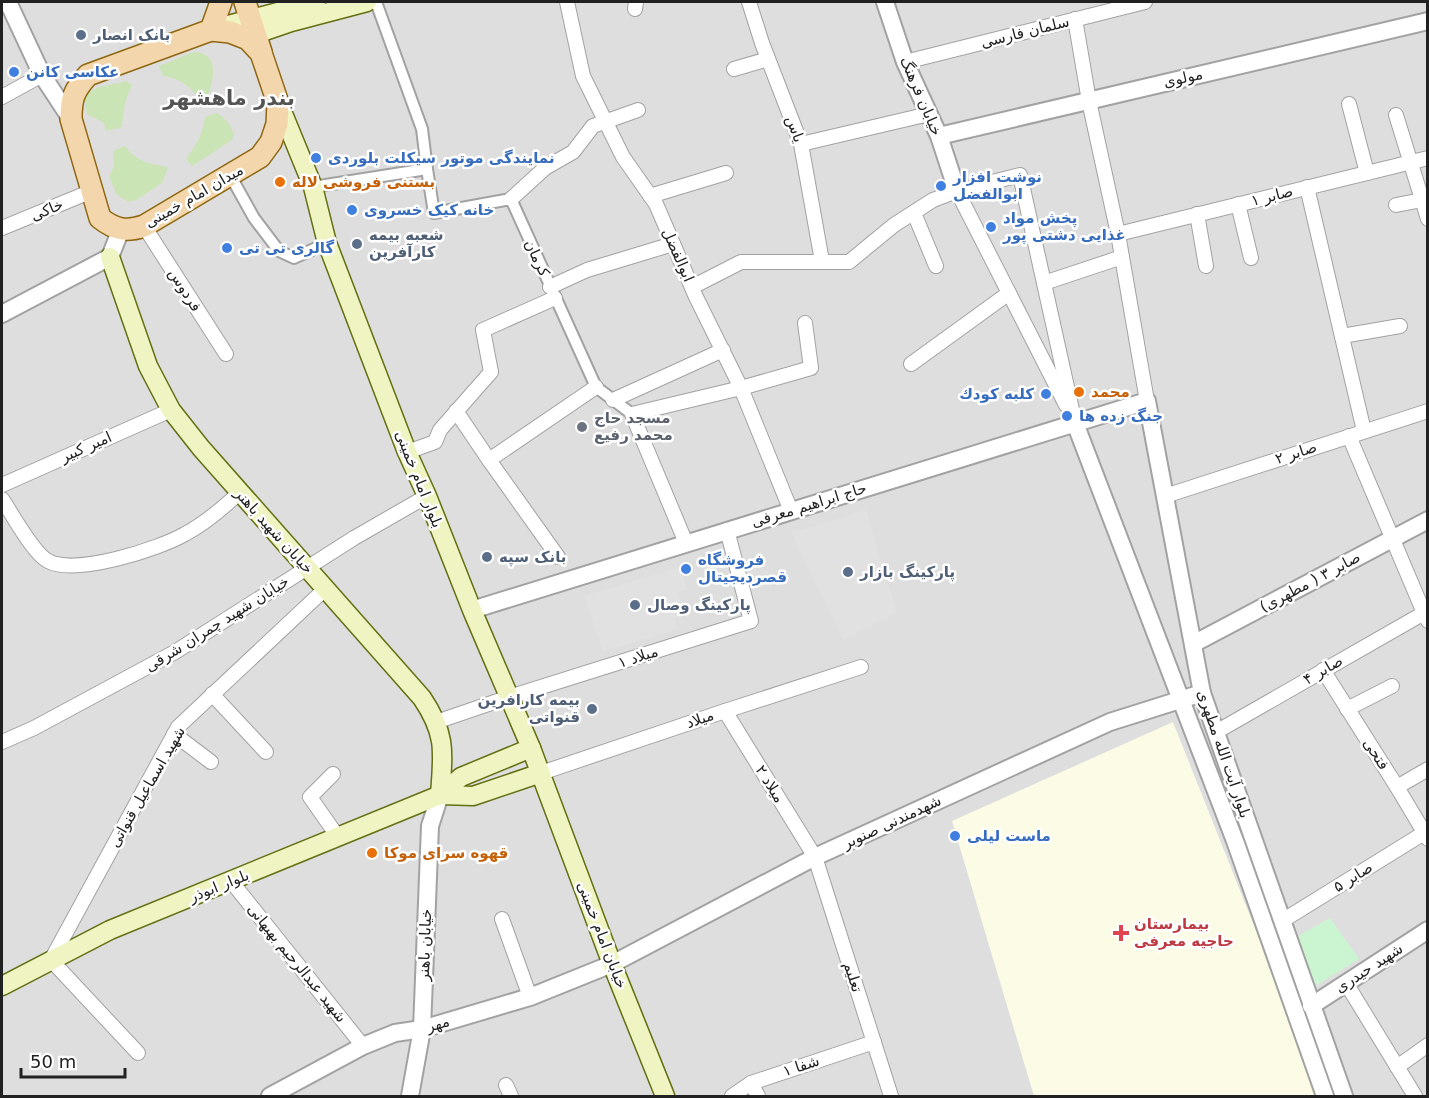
<svg xmlns="http://www.w3.org/2000/svg" width="1429" height="1098" font-family="'DejaVu Sans','Noto Sans Arabic',sans-serif">
	<style>
		.residential { fill: #dfdede }
		.education { fill: #fcfce6 }
		.grass { fill: #cbe4b5 }
		.park { fill: #cbf5d0 }
		.parking { fill: #e1e1e1 }
		.lines { fill: none; stroke-linecap: round; stroke-linejoin: round }
		.pedestrian-casing { stroke: #a2a2a2; stroke-width: 14 }
		.minor-casing { stroke: #a2a2a2; stroke-width: 16 }
		.tertiary-casing { stroke: #a2a2a2; stroke-width: 20 }
		.secondary-casing { stroke: #636f11; stroke-width: 21 }
		.primary-casing { stroke: #8e6710; stroke-width: 24 }
		.pedestrian { stroke: #fff; stroke-width: 10 }
		.minor { stroke: #fff; stroke-width: 14 }
		.tertiary { stroke: #fff; stroke-width: 16 }
		.secondary { stroke: #f0f4c3; stroke-width: 18 }
		.primary { stroke: #f3d6ab; stroke-width: 21 }
		.service-dot { fill: #5c6f8a; stroke: #fff; stroke-width: 2 }
		.shop-dot { fill: #3f7fe0; stroke: #fff; stroke-width: 2 }
		.food-dot { fill: #e8710a; stroke: #fff; stroke-width: 2 }
		.worship-dot { fill: #6b7280; stroke: #fff; stroke-width: 2 }
		.health-dot { fill: #e0444e; stroke: #fff; stroke-width: 2 }
		.labels { text-anchor: middle; stroke-width: 5; stroke-linejoin: round; paint-order: stroke }
		.street-label { font-size: 15px; fill: #212121; stroke: #fff }
		.service-label { font-size: 15px; font-weight: bold; fill: #4e5e75; stroke: #fff; text-anchor: start }
		.shop-label { font-size: 15px; font-weight: bold; fill: #366cbe; stroke: #fff; text-anchor: start }
		.food-label { font-size: 15px; font-weight: bold; fill: #c56008; stroke: #fff; text-anchor: start }
		.worship-label { font-size: 15px; font-weight: bold; fill: #5b616d; stroke: #fff; text-anchor: start }
		.health-label { font-size: 15px; font-weight: bold; fill: #be3a42; stroke: #fff; text-anchor: start }
		.district-label { font-size: 21px; font-weight: bold; fill: #545454; stroke: #fff }
	</style>
	<rect width="100%" height="100%" fill="#f0eee9"/>
	<rect class="residential" x="2" y="2" width="1425" height="1094"/>
	<path class="education" d="M 1173,722 L 1301,1044 L 1320,1096 L 1034,1096 L 952,821 Z"/>
	<g class="grass">
		<path d="M 193,52 C 219,52 215,77 208,95 L 198,97 C 188,85 179,78 163,76 L 159,66 Z"/>
		<path d="M 126,81 L 132,85 C 125,99 123,111 122,127 L 106,131 L 104,123 L 97,119 L 87,115 L 85,99 L 87,93 L 99,87 Z"/>
		<path d="M 217,113 C 226,119 230,124 234,134 L 232,140 L 192,166 L 186,159 C 196,145 203,134 205,117 Z"/>
		<path d="M 125,146 C 138,163 148,163 168,167 L 162,183 L 136,200 L 128,202 L 116,194 L 109,176 L 114,167 L 113,151 Z"/>
	</g>
	<path class="park" d="M 1330,918 L 1359,959 L 1315,986 L 1298,936 Z"/>
	<g class="parking">
		<path d="M 866,510 L 897,613 L 843,640 L 791,532 L 806,529 Z"/>
		<path d="M 681,567 L 687,590 L 678,592 L 686,614 L 675,619 L 677,630 L 603,651 L 584,596 Z"/>
	</g>
	<g class="lines">
		<g class="pedestrian-casing">
			<g id="pedestrian">
				<path d="M 427,169 L 434,213 L 511,199 L 596,387 L 632,414"/>
				<path d="M 230,175 L 254,218 L 279,251 L 294,258 L 327,243"/>
				<path d="M 313,187 L 427,169 L 422,129 L 376,2"/>
			</g>
		</g>
		<g class="minor-casing">
			<g id="minor">
				<path d="M 567,2 L 583,76 L 623,157 L 656,204 L 696,297 L 741,388 L 791,511"/>
				<path d="M 749,2 L 762,43 L 801,144 L 822,261"/>
				<path d="M 635,9 L 636,2"/>
				<path d="M 1075,19 L 1089,101 L 1118,234 L 1147,401"/>
				<path d="M 905,62 L 1145,2"/>
				<path d="M 734,69 L 768,59"/>
				<path d="M 2,97 L 42,75"/>
				<path d="M 1349,104 L 1367,173"/>
				<path d="M 1396,115 L 1428,219"/>
				<path d="M 801,144 L 929,114"/>
				<path d="M 1307,187 L 1364,431"/>
				<path d="M 957,191 L 1066,405"/>
				<path d="M 650,196 L 726,173"/>
				<path d="M 511,199 L 545,168 L 573,152 L 593,126 L 638,110"/>
				<path d="M 1238,204 L 1251,258"/>
				<path d="M 1396,205 L 1422,200"/>
				<path d="M 914,213 L 936,266"/>
				<path d="M 1197,214 L 1206,266"/>
				<path d="M 144,226 L 226,354"/>
				<path d="M 2,228 L 92,191"/>
				<path d="M 1118,234 L 1428,158"/>
				<path d="M 1044,283 L 1122,257"/>
				<path d="M 550,287 L 587,270 L 673,244"/>
				<path d="M 692,287 L 741,262 L 849,262 L 894,225 L 933,200 L 957,191 L 1020,175 L 1075,423"/>
				<path d="M 1342,336 L 1400,326"/>
				<path d="M 911,364 L 1009,293"/>
				<path d="M 613,400 L 723,350"/>
				<path d="M 456,411 L 489,460 L 596,387"/>
				<path d="M 1349,436 L 1424,613"/>
				<path d="M 407,452 L 435,442 L 440,430 L 491,372 L 483,330 L 555,298"/>
				<path d="M 489,460 L 558,557"/>
				<path d="M 2,485 L 171,410"/>
				<path d="M 1165,496 L 1428,411"/>
				<path d="M 2,499 C 12,514 33,553 48,561 C 75,576 159,549 185,534 C 206,523 223,508 240,492"/>
				<path d="M 686,543 L 632,414 L 741,388 L 811,368 L 805,323"/>
				<path d="M 1323,670 L 1397,787 L 1428,839"/>
				<path d="M 212,694 L 266,752"/>
				<path d="M 1347,709 L 1392,686"/>
				<path d="M 725,711 L 815,857 L 891,1096"/>
				<path d="M 436,722 L 509,697 L 751,621 L 727,530"/>
				<path d="M 1216,732 L 1424,613 L 1428,621"/>
				<path d="M 174,734 L 211,762"/>
				<path d="M 2,742 L 34,728 L 175,652 L 354,538 L 427,496"/>
				<path d="M 541,773 L 725,711 L 861,667"/>
				<path d="M 333,774 L 310,797 L 338,837"/>
				<path d="M 1397,787 L 1428,769"/>
				<path d="M 231,881 L 363,1046"/>
				<path d="M 502,919 L 530,997"/>
				<path d="M 1282,921 L 1424,833"/>
				<path d="M 1346,983 L 1415,1096"/>
				<path d="M 138,1053 L 51,960 L 178,727 L 325,589"/>
				<path d="M 1397,1067 L 1428,1045"/>
				<path d="M 751,1083 L 758,1096"/>
				<path d="M 506,1085 L 511,1096"/>
				<path d="M 732,1096 L 751,1083 L 874,1042"/>
			</g>
		</g>
		<g class="tertiary-casing">
			<g id="tertiary">
				<path d="M 8,2 L 42,75 L 71,119"/>
				<path d="M 885,2 L 905,62 L 939,136 L 957,191"/>
				<path d="M 939,136 L 1428,21"/>
				<path d="M 2,314 L 110,257 L 121,229"/>
				<path d="M 1075,423 L 1235,841 L 1325,1096"/>
				<path d="M 472,610 L 1147,401 L 1202,693 L 1344,1096"/>
				<path d="M 1193,644 L 1428,520"/>
				<path d="M 1311,1006 L 1428,930"/>
				<path d="M 270,1096 L 363,1046 L 395,1033 L 422,1029 L 530,997 L 612,964 L 815,857 L 1110,722 L 1202,693"/>
				<path d="M 410,1096 L 422,1029 L 430,826 L 440,795"/>
			</g>
		</g>
		<g class="secondary-casing">
			<g id="secondary">
				<path d="M 213,29 L 316,2"/>
				<path d="M 256,34 L 291,22 L 367,2"/>
				<path d="M 279,104 L 313,187 L 327,243 L 407,452 L 427,496 L 472,610 L 531,748 L 612,964 L 665,1096"/>
				<path d="M 110,257 L 148,366 L 171,410 L 201,448 L 422,698 C 447,735 443,753 440,795"/>
				<path d="M 440,795 L 473,796 L 541,773"/>
				<path d="M 2,986 L 110,930 L 440,795 L 461,777 L 531,748"/>
			</g>
		</g>
		<g class="primary-casing">
			<g id="primary">
				<path d="M 245,2 L 261,52"/>
				<path d="M 211,30 L 230,32 L 248,39 L 261,53 L 278,103 L 277,124 L 271,142 L 260,157 L 144,226 C 126,232 115,230 100,218 L 71,119 C 71,98 74,90 88,75 Z"/>
				<path d="M 211,30 L 221,2"/>
			</g>
		</g>
		<use href="#pedestrian" class="pedestrian"/>
		<use href="#minor" class="minor"/>
		<use href="#tertiary" class="tertiary"/>
		<use href="#secondary" class="secondary"/>
		<use href="#primary" class="primary"/>
	</g>
	<g class="service-dot">
		<circle cx="81" cy="35" r="6"/>
		<circle cx="357" cy="244" r="6"/>
		<circle cx="487" cy="557" r="6"/>
		<circle cx="848" cy="572" r="6"/>
		<circle cx="635" cy="605" r="6"/>
		<circle cx="592" cy="709" r="6"/>
	</g>
	<g class="shop-dot">
		<circle cx="14" cy="72" r="6"/>
		<circle cx="316" cy="158" r="6"/>
		<circle cx="941" cy="186" r="6"/>
		<circle cx="352" cy="210" r="6"/>
		<circle cx="991" cy="227" r="6"/>
		<circle cx="227" cy="248" r="6"/>
		<circle cx="1046" cy="394" r="6"/>
		<circle cx="1067" cy="416" r="6"/>
		<circle cx="686" cy="569" r="6"/>
		<circle cx="955" cy="836" r="6"/>
	</g>
	<g class="food-dot">
		<circle cx="280" cy="182" r="6"/>
		<circle cx="1079" cy="392" r="6"/>
		<circle cx="372" cy="853" r="6"/>
	</g>
	<circle class="worship-dot" cx="582" cy="427" r="6"/>
	<path class="health-dot" d="M1118 924h6v6h6v6h-6v6h-6v-6h-6v-6h6z"/>
	<g class="labels">
		<g class="street-label">
			<text transform="translate(1025 32) rotate(-14)" y="5">سلمان فارسی</text>
			<text transform="translate(1183 78) rotate(-13)" y="5">مولوی</text>
			<text transform="translate(921 96) rotate(67)" y="5">خیابان فرهنگ</text>
			<text transform="translate(795 129) rotate(70)" y="5">یاس</text>
			<text transform="translate(194 196) rotate(-30)" y="5">میدان امام خمینی</text>
			<text transform="translate(1272 196) rotate(-14)" y="5">صابر ۱</text>
			<text transform="translate(47 210) rotate(-22)" y="5">خاکی</text>
			<text transform="translate(678 255) rotate(66)" y="5">ابوالفضل</text>
			<text transform="translate(537 258) rotate(65)" y="5">کرمان</text>
			<text transform="translate(185 290) rotate(58)" y="5">فردوس</text>
			<text transform="translate(86 447) rotate(-24)" y="5">امیر کبیر</text>
			<text transform="translate(1296 453) rotate(-18)" y="5">صابر ۲</text>
			<text transform="translate(419 479) rotate(68)" y="5">بلوار امام خمینی</text>
			<text transform="translate(809 505) rotate(-17)" y="5">حاج ابراهیم معرفی</text>
			<text transform="translate(274 531) rotate(48)" y="5">خیابان شهید باهنر</text>
			<text transform="translate(1310 582) rotate(-28)" y="5">صابر ۳ ( مطهری)</text>
			<text transform="translate(217 624) rotate(-32)" y="5">خیابان شهید چمران شرقی</text>
			<text transform="translate(638 657) rotate(-18)" y="5">میلاد ۱</text>
			<text transform="translate(1323 670) rotate(-30)" y="5">صابر ۴</text>
			<text transform="translate(700 719) rotate(-19)" y="5">میلاد</text>
			<text transform="translate(1224 754) rotate(71)" y="5">بلوار آیت الله مطهری</text>
			<text transform="translate(1376 754) rotate(57)" y="5">فتحی</text>
			<text transform="translate(770 784) rotate(58)" y="5">میلاد ۲</text>
			<text transform="translate(147 787) rotate(-60)" y="5">شهید اسماعیل قنواتی</text>
			<text transform="translate(892 822) rotate(-25)" y="5">شهدمندنی صنوبر</text>
			<text transform="translate(1353 877) rotate(-32)" y="5">صابر ۵</text>
			<text transform="translate(219 886) rotate(-22)" y="5">بلوار ابوذر</text>
			<text transform="translate(602 935) rotate(69)" y="5">خیابان امام خمینی</text>
			<text transform="translate(425 945) rotate(-88)" y="5">خیابان باهنر</text>
			<text transform="translate(297 963) rotate(51)" y="5">شهید عبدالرحیم بهبهانی</text>
			<text transform="translate(1369 968) rotate(-33)" y="5">شهید حیدری</text>
			<text transform="translate(853 977) rotate(72)" y="5">تعلیم</text>
			<text transform="translate(438 1024) rotate(-16)" y="5">مهر</text>
			<text transform="translate(801 1066) rotate(-18)" y="5">شفا ۱</text>
		</g>
		<g class="service-label">
			<text x="93" y="40">بانک انصار</text>
			<text x="369" y="240">شعبه بیمه<tspan x="369" dy="17">کارآفرین</tspan></text>
			<text x="499" y="562">بانک سپه</text>
			<text x="860" y="577">پارکینگ بازار</text>
			<text x="647" y="610">پارکینگ وصال</text>
			<text x="580" y="705" text-anchor="end">بیمه کارافرین<tspan x="580" dy="17">قنواتی</tspan></text>
		</g>
		<g class="shop-label">
			<text x="26" y="77">عکاسی کانن</text>
			<text x="328" y="163">نمایندگی موتور سیکلت بلوردی</text>
			<text x="953" y="182">نوشت افزار<tspan x="953" dy="17">ابوالفضل</tspan></text>
			<text x="364" y="215">خانه کیک خسروی</text>
			<text x="1003" y="223">پخش مواد<tspan x="1003" dy="17">غذایی دشتی پور</tspan></text>
			<text x="239" y="253">گالری تی تی</text>
			<text x="1034" y="399" text-anchor="end">كلبه كودك</text>
			<text x="1079" y="421">جنگ زده ها</text>
			<text x="698" y="565">فروشگاه<tspan x="698" dy="17">قصردیجیتال</tspan></text>
			<text x="967" y="841">ماست لیلی</text>
		</g>
		<g class="food-label">
			<text x="292" y="187">بستنی فروشی لاله</text>
			<text x="1091" y="397">محمد</text>
			<text x="384" y="858">قهوه سرای موکا</text>
		</g>
		<g class="worship-label">
			<text x="594" y="423">مسجد حاج<tspan x="594" dy="17">محمد رفیع</tspan></text>
		</g>
		<g class="health-label">
			<text x="1134" y="929">بیمارستان<tspan x="1134" dy="17">حاجیه معرفی</tspan></text>
		</g>
		<g class="district-label">
			<text x="229" y="105">بندر ماهشهر</text>
		</g>
	</g>
	<rect width="1429" height="1098" fill="none" stroke="#212121" stroke-width="6"/>
	<path d="M21 1068v9h104v-9" fill="none" stroke="#212121" stroke-width="3"/>
	<text x="30" y="1068" font-size="18" fill="#212121" stroke="#ffffff" stroke-width="4.5" paint-order="stroke">50 m</text>
</svg>
